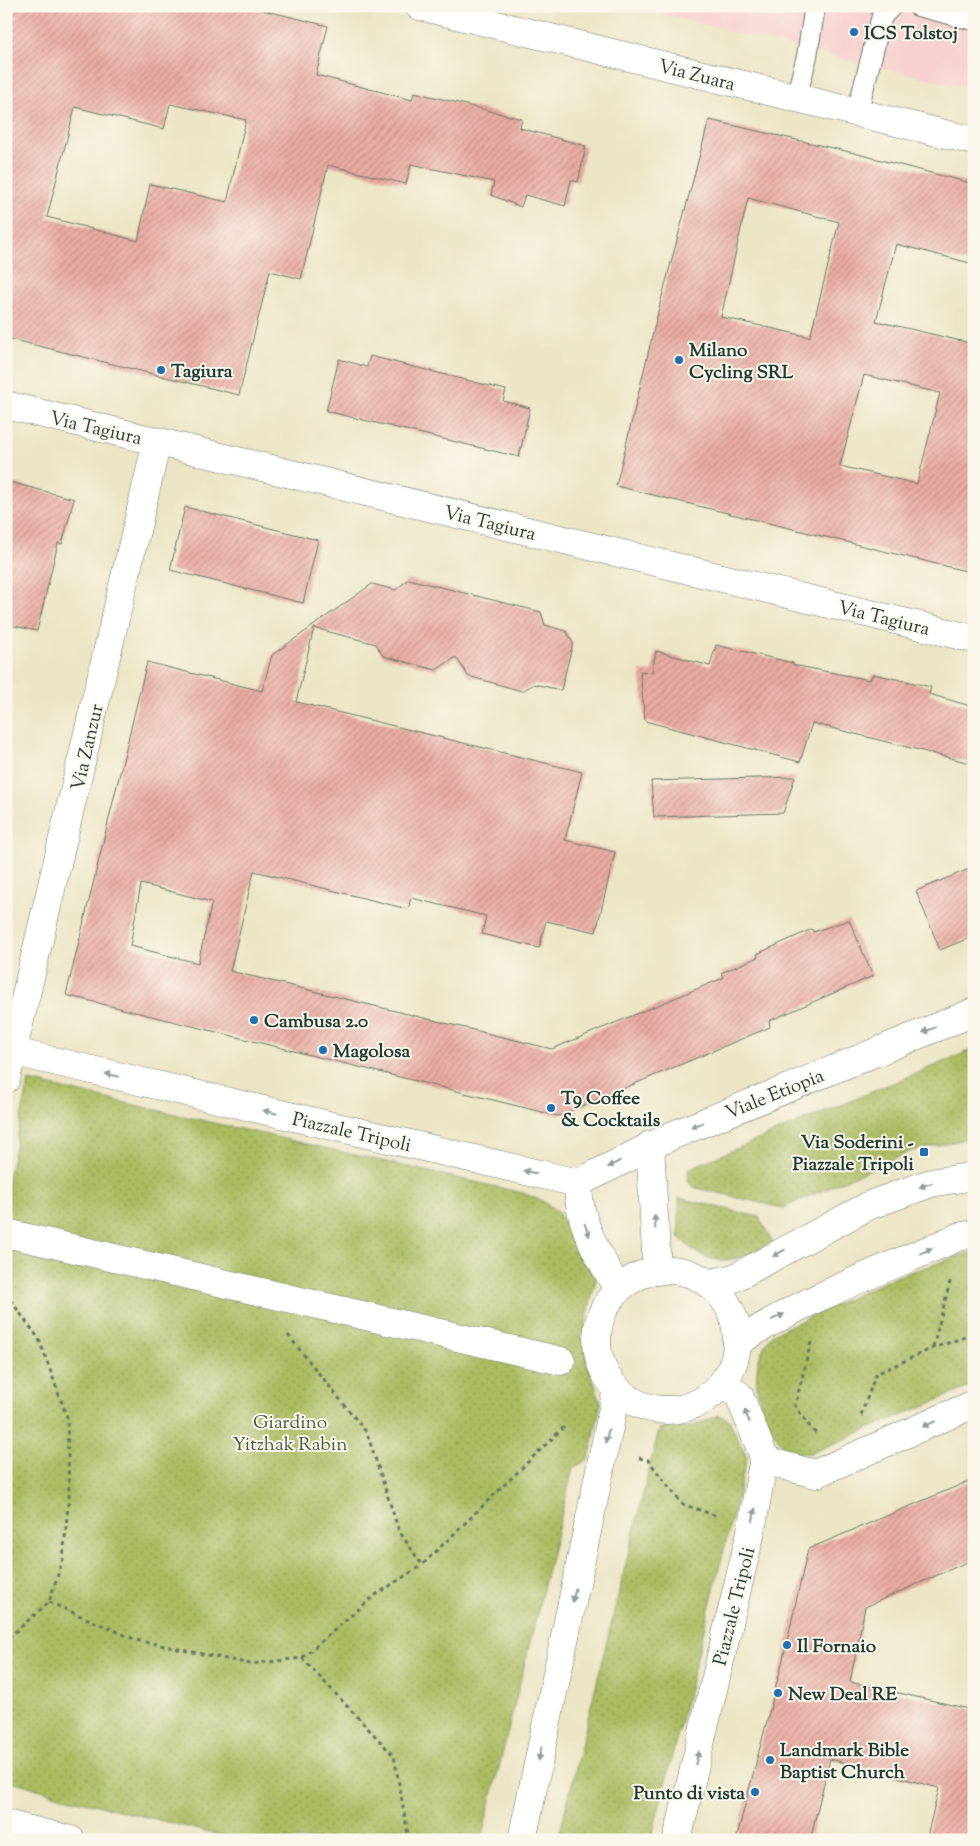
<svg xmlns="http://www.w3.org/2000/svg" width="980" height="1846" font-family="'Sorts Mill Goudy',serif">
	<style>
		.built { fill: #f7d0cf }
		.grass { fill: url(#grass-dots); stroke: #647c4a }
		.building { fill: url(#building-hatch); fill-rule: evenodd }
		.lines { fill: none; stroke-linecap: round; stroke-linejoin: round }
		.service-casing { stroke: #677867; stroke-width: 22 }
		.pedestrian-casing { stroke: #677867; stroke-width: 29 }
		.minor-casing { stroke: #677867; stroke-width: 29 }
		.tertiary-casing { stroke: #677867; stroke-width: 29 }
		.secondary-casing { stroke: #677867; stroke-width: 29 }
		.path { stroke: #677867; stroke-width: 3; stroke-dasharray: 4 4; stroke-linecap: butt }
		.service { stroke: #fff; stroke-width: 20 }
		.pedestrian { stroke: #fff; stroke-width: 28 }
		.minor { stroke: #fff; stroke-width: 28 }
		.tertiary { stroke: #fff; stroke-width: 28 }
		.secondary { stroke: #fff; stroke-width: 28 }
		.oneway { fill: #8f9e9a }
		.poi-dot { fill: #1f6fb2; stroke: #fbf7ec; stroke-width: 2 }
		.labels { text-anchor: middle; stroke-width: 4; stroke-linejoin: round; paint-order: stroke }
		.poi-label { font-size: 19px; font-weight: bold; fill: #1f3d34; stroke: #fbf7ec; text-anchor: start }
		.street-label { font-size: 19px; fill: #1f3d34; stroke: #fbf7ec }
		.park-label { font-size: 19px; fill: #425d3f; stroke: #fbf7ec }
	</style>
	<defs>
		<pattern id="grass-dots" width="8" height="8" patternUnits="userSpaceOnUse" patternTransform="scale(1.25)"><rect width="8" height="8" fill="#aabc60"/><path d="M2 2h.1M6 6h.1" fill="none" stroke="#8a9a50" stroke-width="1.8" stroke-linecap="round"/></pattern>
		<pattern id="building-hatch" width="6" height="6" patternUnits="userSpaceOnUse" patternTransform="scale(1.25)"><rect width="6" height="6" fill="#ebaca2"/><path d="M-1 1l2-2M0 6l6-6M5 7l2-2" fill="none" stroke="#be8d85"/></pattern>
	</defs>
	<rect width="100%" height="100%" fill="#fbf7ec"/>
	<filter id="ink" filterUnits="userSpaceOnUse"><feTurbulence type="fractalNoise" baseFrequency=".02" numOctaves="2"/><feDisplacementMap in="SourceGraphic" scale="10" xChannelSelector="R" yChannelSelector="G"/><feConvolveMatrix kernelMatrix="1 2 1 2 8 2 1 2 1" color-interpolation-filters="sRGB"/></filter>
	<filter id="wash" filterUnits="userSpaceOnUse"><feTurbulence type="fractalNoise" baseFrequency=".0096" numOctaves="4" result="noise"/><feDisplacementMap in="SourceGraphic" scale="20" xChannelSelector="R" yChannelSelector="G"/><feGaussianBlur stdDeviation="1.12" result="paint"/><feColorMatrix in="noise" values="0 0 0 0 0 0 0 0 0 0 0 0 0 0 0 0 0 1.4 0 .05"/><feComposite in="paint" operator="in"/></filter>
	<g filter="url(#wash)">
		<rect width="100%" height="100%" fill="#ece5c5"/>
		<path class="built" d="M 629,6 L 974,6 L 974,89 L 838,58 Z"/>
		<g class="grass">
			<path d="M 974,1049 L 974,1137 L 911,1151 L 783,1208 L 696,1188 L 689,1183 L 688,1169 Z"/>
			<path d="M 29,1081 L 523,1193 L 544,1202 L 558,1212 L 596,1279 L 585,1326 L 585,1346 L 589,1368 L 601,1403 L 589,1459 L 573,1468 L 481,1840 L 241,1840 L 60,1796 L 6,1779 L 6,1188 Z"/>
			<path d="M 679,1198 L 759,1217 L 774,1244 C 735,1260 712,1273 679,1237 Z"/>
			<path d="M 974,1251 L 974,1385 L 811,1453 C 805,1453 797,1454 792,1451 C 782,1447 776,1437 771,1428 C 755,1399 748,1361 773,1334 L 890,1279 Z"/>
			<path d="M 719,1415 L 729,1420 L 747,1458 L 651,1840 L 558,1840 L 659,1429 L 691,1427 Z"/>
		</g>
		<g id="blocks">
			<g class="building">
				<path d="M 6,6 L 246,6 L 328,26 L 316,75 L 412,100 L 414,92 L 522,119 L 520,128 L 586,146 L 578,182 L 571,180 L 565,206 L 525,195 L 521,207 L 491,195 L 494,182 L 411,164 L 406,184 L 328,165 L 301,279 L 270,271 L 239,395 L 6,338 ZM 170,104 L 246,120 L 227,202 L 150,184 L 138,241 L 47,217 L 75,107 L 164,129 Z"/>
				<path d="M 709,120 L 850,152 L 974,184 L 974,264 L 896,244 L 876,321 L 974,344 L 974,573 L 616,486 L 660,304 ZM 748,198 L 839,222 L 810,337 L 721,317 ZM 864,375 L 940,393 L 917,484 L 840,466 Z"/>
				<path d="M 370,356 L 506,390 L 503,401 L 530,408 L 519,457 L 326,411 L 339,359 L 367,367 Z"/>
				<path d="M 6,481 L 74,499 L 62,544 L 58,543 L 37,631 L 6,624 Z"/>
				<path d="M 185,507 L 318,540 L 303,603 L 170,570 Z"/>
				<path d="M 408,579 L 541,612 L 545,625 L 566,631 L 573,643 L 561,690 L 534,684 L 522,691 L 468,676 L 456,657 L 436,670 L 383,656 L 376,644 L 314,628 L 296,702 L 582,772 L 565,840 L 615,852 L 596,932 L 546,921 L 539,948 L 482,934 L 486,916 L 411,898 L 408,909 L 254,871 L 230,971 L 552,1049 L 723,978 L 721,973 L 758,957 L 757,954 L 799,935 L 812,929 L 813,932 L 849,920 L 873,976 L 769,1021 L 770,1027 L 558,1116 L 66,995 L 147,662 L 262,691 L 272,655 L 372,584 L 396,590 ZM 141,884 L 212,902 L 198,963 L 130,946 Z"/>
				<path d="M 716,645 L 793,663 L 793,665 L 870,680 L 873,674 L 901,680 L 931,687 L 929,694 L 974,707 L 974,764 L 812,723 L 800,762 L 645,721 L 640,671 L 652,672 L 656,651 L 710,666 Z"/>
				<path d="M 795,777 L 783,813 L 654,817 L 651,781 Z"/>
				<path d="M 974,867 L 974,936 L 940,950 L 916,891 Z"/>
				<path d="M 974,1479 L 974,1559 L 865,1607 L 850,1682 L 974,1710 L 974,1840 L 926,1840 L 939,1788 L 830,1759 L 810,1840 L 736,1840 L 783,1659 L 808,1549 Z"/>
			</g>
		</g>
	</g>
	<g filter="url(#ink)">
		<use href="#blocks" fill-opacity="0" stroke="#677867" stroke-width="1"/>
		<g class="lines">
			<g class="service-casing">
				<g id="service">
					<path d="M 918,6 L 974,20"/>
					<path d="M 796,98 L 807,56 L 815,6"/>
					<path d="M 857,113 L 882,16 L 892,6"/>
				</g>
			</g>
			<g class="pedestrian-casing">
				<path id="pedestrian" d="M 6,1233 L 561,1361"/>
			</g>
			<g class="minor-casing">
				<g id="minor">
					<path d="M 419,6 L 974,141"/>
					<path d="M 6,405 L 974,639"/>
					<path d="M 6,1050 L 578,1183"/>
					<path d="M 6,1079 L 157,442"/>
					<path d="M 650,1145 L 657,1271"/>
					<path d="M 578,1183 L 671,1136 L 974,1012"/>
					<path d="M 578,1183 C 578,1225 599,1255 618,1290"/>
					<path d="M 764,1457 L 774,1463 L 815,1474 L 974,1404"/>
					<path d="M 677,1840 L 751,1531 L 764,1457 L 739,1395 L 722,1383"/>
				</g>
			</g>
			<g class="tertiary-casing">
				<g id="tertiary">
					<circle cx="667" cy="1340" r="70"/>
					<path d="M 708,1284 L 734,1278 L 870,1205 L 931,1183 L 974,1176"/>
					<path d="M 737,1343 C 804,1298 884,1270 958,1237 L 974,1234"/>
					<path d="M 522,1840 L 617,1389"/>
				</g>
			</g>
			<g class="secondary-casing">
				<path id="secondary" d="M 6,1824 L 71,1840"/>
			</g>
			<g class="path">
				<path d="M 6,1294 L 39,1339 L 67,1417 L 69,1495 L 63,1559 L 49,1602 L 6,1640"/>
				<path d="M 288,1335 L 367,1433 L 399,1531 L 422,1565 L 565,1426"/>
				<path d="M 811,1342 L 795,1406 L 813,1431 L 817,1433"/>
				<path d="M 933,1347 L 951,1278"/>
				<path d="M 861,1415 L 876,1374 L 933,1348 L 974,1334"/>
				<path d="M 639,1458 L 648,1460 L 682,1504 L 717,1516"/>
				<path d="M 49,1602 L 136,1640 L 250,1664 L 302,1658 L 374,1596 L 422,1565"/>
				<path d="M 302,1658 L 394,1756 L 409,1840"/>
			</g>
			<use href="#service" class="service"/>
			<use href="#pedestrian" class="pedestrian"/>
			<use href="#minor" class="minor"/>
			<use href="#tertiary" class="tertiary"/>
			<use href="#secondary" class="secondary"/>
		</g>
		<defs><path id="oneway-solid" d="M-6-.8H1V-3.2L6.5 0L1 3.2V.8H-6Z" transform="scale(1.25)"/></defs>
		<g class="oneway">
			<use href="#oneway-solid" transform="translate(929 1030) rotate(158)"/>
			<use href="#oneway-solid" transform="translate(112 1075) rotate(-167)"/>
			<use href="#oneway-solid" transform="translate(270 1112) rotate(-167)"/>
			<use href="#oneway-solid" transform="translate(697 1125) rotate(158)"/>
			<use href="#oneway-solid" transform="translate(614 1164) rotate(152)"/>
			<use href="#oneway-solid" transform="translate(530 1172) rotate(-167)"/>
			<use href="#oneway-solid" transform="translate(926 1185) rotate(162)"/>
			<use href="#oneway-solid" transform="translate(655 1222) rotate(-93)"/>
			<use href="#oneway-solid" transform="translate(587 1230) rotate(69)"/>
			<use href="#oneway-solid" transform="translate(926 1251) rotate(-24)"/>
			<use href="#oneway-solid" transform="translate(779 1253) rotate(151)"/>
			<use href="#oneway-solid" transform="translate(778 1317) rotate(-25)"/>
			<use href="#oneway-solid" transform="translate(747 1416) rotate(-112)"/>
			<use href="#oneway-solid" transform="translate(929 1424) rotate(157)"/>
			<use href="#oneway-solid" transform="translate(607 1436) rotate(102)"/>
			<use href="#oneway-solid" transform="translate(754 1515) rotate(-80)"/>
			<use href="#oneway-solid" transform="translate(574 1595) rotate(102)"/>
			<use href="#oneway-solid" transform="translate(540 1754) rotate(102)"/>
			<use href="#oneway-solid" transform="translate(697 1758) rotate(-76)"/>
		</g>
	</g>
	<g class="poi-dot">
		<circle cx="854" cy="32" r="5"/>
		<circle cx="679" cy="360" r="5"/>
		<circle cx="161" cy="370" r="5"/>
		<circle cx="254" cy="1020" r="5"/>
		<circle cx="323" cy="1050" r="5"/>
		<circle cx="551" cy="1108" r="5"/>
		<rect x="919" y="1147" width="10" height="10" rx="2.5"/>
		<circle cx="787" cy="1645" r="5"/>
		<circle cx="778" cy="1693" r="5"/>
		<circle cx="770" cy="1760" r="5"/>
		<circle cx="755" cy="1792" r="5"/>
	</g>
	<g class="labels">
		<g class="poi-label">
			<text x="864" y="39">ICS Tolstoj</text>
			<text x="689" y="356">Milano<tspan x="689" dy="22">Cycling SRL</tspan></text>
			<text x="171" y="377">Tagiura</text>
			<text x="264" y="1027">Cambusa 2.0</text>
			<text x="333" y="1057">Magolosa</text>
			<text x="561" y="1104">T9 Coffee<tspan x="561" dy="22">&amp; Cocktails</tspan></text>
			<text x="914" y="1148" text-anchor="end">Via Soderini -<tspan x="914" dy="22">Piazzale Tripoli</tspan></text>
			<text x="797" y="1652">Il Fornaio</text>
			<text x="788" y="1700">New Deal RE</text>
			<text x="780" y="1756">Landmark Bible<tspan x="780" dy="22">Baptist Church</tspan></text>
			<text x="745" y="1799" text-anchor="end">Punto di vista</text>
		</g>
		<g class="street-label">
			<text transform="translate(697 74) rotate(14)" y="7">Via Zuara</text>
			<text transform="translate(96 427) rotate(13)" y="7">Via Tagiura</text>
			<text transform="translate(490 522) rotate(14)" y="7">Via Tagiura</text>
			<text transform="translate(884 617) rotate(14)" y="7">Via Tagiura</text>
			<text transform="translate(86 747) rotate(-77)" y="7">Via Zanzur</text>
			<text transform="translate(774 1093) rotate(-22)" y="7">Viale Etiopia</text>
			<text transform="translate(352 1131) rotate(13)" y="7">Piazzale Tripoli</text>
			<text transform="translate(733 1606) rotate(-76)" y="7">Piazzale Tripoli</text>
		</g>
		<g class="park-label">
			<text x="290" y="1428">Giardino<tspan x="290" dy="22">Yitzhak Rabin</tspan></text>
		</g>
	</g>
	<rect width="980" height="1846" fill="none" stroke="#fbf7ec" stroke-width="25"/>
</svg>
